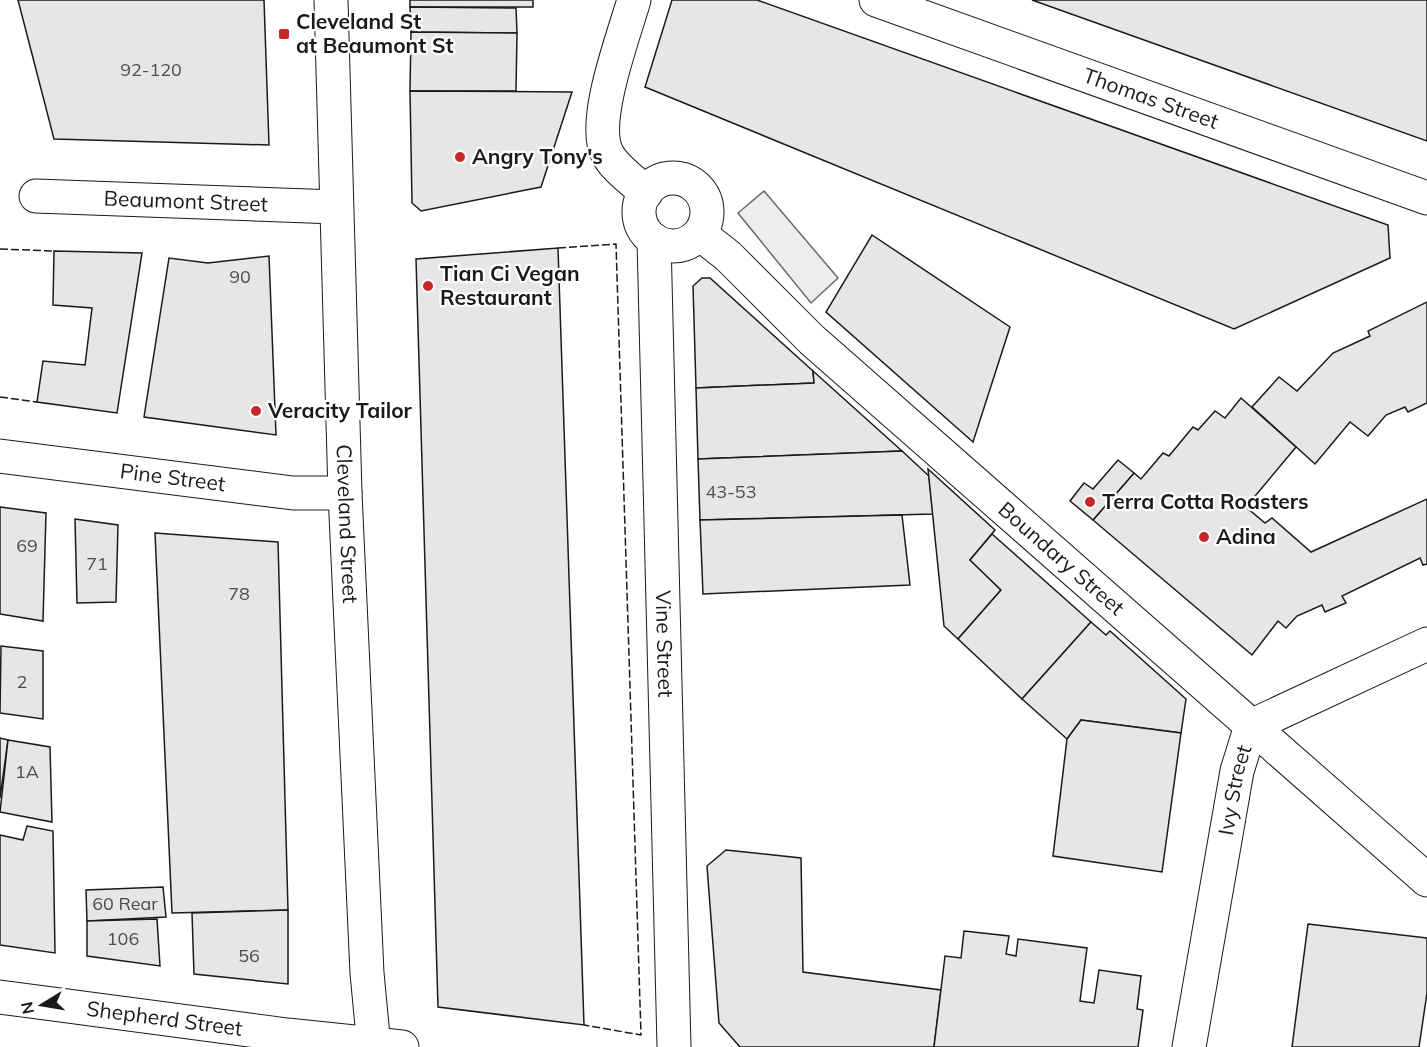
<svg xmlns="http://www.w3.org/2000/svg" width="1427" height="1047" font-family="Mulish,sans-serif">
	<style>
		.built { fill: #ededed; stroke: #6a6a6a; stroke-width: 1.5 }
		.building { fill: #e6e6e6; stroke: #1a1a1a; stroke-width: 1.5 }
		.lines { fill: none; stroke-linecap: round; stroke-linejoin: round }
		.minor-casing { stroke: #1a1a1a; stroke-width: 35 }
		.primary-casing { stroke: #1a1a1a; stroke-width: 35 }
		.minor { stroke: #fff; stroke-width: 33 }
		.primary { stroke: #fff; stroke-width: 33 }
		.fence { stroke: #1a1a1a; stroke-width: 1.5; stroke-dasharray: 8 3; stroke-linecap: butt }
		.poi-dot { fill: #c62828; stroke: #fff; stroke-width: 2 }
		.labels { text-anchor: middle; stroke-width: 4.5; stroke-linejoin: round; paint-order: stroke }
		.number-label { font-size: 18px; fill: #4d4d4d }
		.poi-label { font-size: 21px; font-weight: bold; fill: #1a1a1a; stroke: #fff; text-anchor: start }
		.street-label { font-size: 21px; fill: #1a1a1a; stroke: #fff }
	</style>
	<rect width="100%" height="100%" fill="#fff"/>
	<path class="built" d="M 764,191 L 838,278 L 811,303 L 738,213 Z"/>
	<g class="building">
		<path d="M 18,0 L 264,0 L 269,145 L 54,139 Z"/>
		<rect x="410" y="0" width="123" height="7"/>
		<path d="M 672,0 L 757,0 L 1388,225 L 1390,258 L 1234,329 L 645,87 Z"/>
		<path d="M 1032,0 L 1427,0 L 1427,141 Z"/>
		<path d="M 410,7 L 516,8 L 517,33 L 411,32 Z"/>
		<path d="M 411,32 L 517,33 L 516,91 L 410,91 Z"/>
		<path d="M 410,91 L 572,92 L 541,187 L 421,211 L 412,203 Z"/>
		<path d="M 872,235 L 1010,327 L 973,442 L 826,312 Z"/>
		<path d="M 558,248 L 584,1025 L 438,1007 L 416,259 Z"/>
		<path d="M 54,251 L 142,253 L 117,413 L 37,402 L 43,361 L 85,365 L 92,308 L 53,305 Z"/>
		<path d="M 269,256 L 276,435 L 144,417 L 169,258 L 208,263 Z"/>
		<path d="M 702,278 L 710,278 L 813,371 L 814,383 L 696,388 L 693,286 Z"/>
		<path d="M 1427,302 L 1427,403 L 1408,412 L 1405,407 L 1386,415 L 1368,436 L 1350,422 L 1315,464 L 1252,407 L 1279,377 L 1297,391 L 1333,353 L 1370,336 L 1368,331 Z"/>
		<path d="M 813,371 L 902,451 L 698,459 L 696,388 L 814,383 Z"/>
		<path d="M 1241,398 L 1296,447 L 1246,507 L 1265,523 L 1272,518 L 1311,552 L 1427,499 L 1427,564 L 1423,565 L 1420,558 L 1342,596 L 1346,603 L 1325,612 L 1322,605 L 1297,616 L 1286,628 L 1278,621 L 1252,655 L 1093,520 L 1134,473 L 1141,479 L 1163,453 L 1169,456 L 1193,427 L 1198,430 L 1215,411 L 1225,418 Z"/>
		<path d="M 902,451 L 929,476 L 933,514 L 700,520 L 698,459 Z"/>
		<path d="M 1118,460 L 1134,473 L 1093,520 L 1070,501 L 1084,483 L 1093,489 Z"/>
		<path d="M 928,469 L 995,530 L 970,560 L 1001,590 L 958,639 L 944,626 Z"/>
		<path d="M 0,507 L 46,513 L 43,621 L 0,614 Z"/>
		<path d="M 902,515 L 910,585 L 703,594 L 700,520 Z"/>
		<path d="M 75,519 L 118,525 L 116,602 L 77,603 Z"/>
		<path d="M 155,533 L 278,542 L 288,910 L 172,913 Z"/>
		<path d="M 992,534 L 1091,622 L 1022,699 L 958,639 L 1001,590 L 970,560 Z"/>
		<path d="M 1091,622 L 1106,635 L 1110,631 L 1186,699 L 1181,733 L 1081,720 L 1067,739 L 1022,699 Z"/>
		<path d="M 1,646 L 43,651 L 43,719 L 0,713 Z"/>
		<path d="M 1081,720 L 1181,733 L 1162,872 L 1053,856 L 1067,739 Z"/>
		<path d="M 0,738 L 8,740 L 0,798 Z"/>
		<path d="M 8,740 L 50,747 L 52,822 L 0,812 Z"/>
		<path d="M 27,826 L 53,831 L 55,953 L 0,945 L 0,835 L 23,840 Z"/>
		<path d="M 726,850 L 801,858 L 803,972 L 941,990 L 934,1047 L 740,1047 L 719,1023 L 707,866 Z"/>
		<path d="M 163,887 L 166,917 L 87,921 L 86,890 Z"/>
		<path d="M 288,910 L 288,984 L 194,974 L 192,913 Z"/>
		<path d="M 157,919 L 160,966 L 87,956 L 87,921 Z"/>
		<path d="M 1308,924 L 1427,938 L 1427,993 L 1419,1047 L 1292,1047 Z"/>
		<path d="M 964,931 L 1009,936 L 1006,954 L 1016,956 L 1018,939 L 1087,948 L 1080,1001 L 1094,1003 L 1099,970 L 1141,976 L 1137,1009 L 1143,1010 L 1138,1047 L 934,1047 L 945,956 L 961,958 Z"/>
	</g>
	<g class="lines">
		<g class="minor-casing">
			<g id="minor">
				<path d="M 634,0 C 624,35 591,121 607,153 C 614,168 634,181 646,193"/>
				<path id="s1" d="M 876,0 L 1427,198"/>
				<circle cx="673" cy="212" r="34"/>
				<path id="s2" d="M 36,196 L 336,207"/>
				<path id="s3" d="M 700,234 L 728,256 L 812,340 L 1427,880"/>
				<path id="s4" d="M 654,240 L 674,1047"/>
				<path id="s5" d="M 0,456 L 293,493 L 345,493"/>
				<path id="s6" d="M 0,997 L 287,1035 L 402,1047"/>
				<path id="s7" d="M 1189,1047 L 1237,771 L 1251,726 L 1427,644"/>
			</g>
		</g>
		<g class="primary-casing">
			<g id="primary">
				<path id="s8" d="M 331,0 L 345,493 L 367,973 L 374,1047"/>
			</g>
		</g>
		<use href="#minor" class="minor"/>
		<use href="#primary" class="primary"/>
		<g class="fence">
			<path d="M 558,248 L 616,244 L 641,1035 L 584,1025"/>
			<path d="M 0,249 L 54,251"/>
			<path d="M 0,397 L 37,402"/>
		</g>
	</g>
	<g class="poi-dot">
		<rect x="278" y="28" width="12" height="12" rx="3"/>
		<circle cx="460" cy="157" r="6"/>
		<circle cx="428" cy="286" r="6"/>
		<circle cx="256" cy="411" r="6"/>
		<circle cx="1090" cy="502" r="6"/>
		<circle cx="1204" cy="537" r="6"/>
	</g>
	<g class="labels">
		<g class="number-label">
			<text x="151" y="76">92-120</text>
			<text x="240" y="283">90</text>
			<text x="731" y="498">43-53</text>
			<text x="27" y="552">69</text>
			<text x="97" y="570">71</text>
			<text x="239" y="600">78</text>
			<text x="22" y="688">2</text>
			<text x="27" y="778">1A</text>
			<text x="125" y="910">60 Rear</text>
			<text x="123" y="945">106</text>
			<text x="249" y="962">56</text>
		</g>
		<g class="poi-label">
			<text x="296" y="29">Cleveland St<tspan x="296" dy="24">at Beaumont St</tspan></text>
			<text x="472" y="164">Angry Tony's</text>
			<text x="440" y="281">Tian Ci Vegan<tspan x="440" dy="24">Restaurant</tspan></text>
			<text x="268" y="418">Veracity Tailor</text>
			<text x="1102" y="509">Terra Cotta Roasters</text>
			<text x="1216" y="544">Adina</text>
		</g>
		<g class="street-label">
			<text dy="7" stroke="none"><textPath href="#s1" startOffset="292">Thomas Street</textPath></text>
			<text dy="7" stroke="none"><textPath href="#s2" startOffset="150">Beaumont Street</textPath></text>
			<text dy="7" stroke="none"><textPath href="#s5" startOffset="174">Pine Street</textPath></text>
			<text dy="7" stroke="none"><textPath href="#s8" startOffset="524">Cleveland Street</textPath></text>
			<text dy="7" stroke="none"><textPath href="#s3" startOffset="486">Boundary Street</textPath></text>
			<text dy="7" stroke="none"><textPath href="#s4" startOffset="404">Vine Street</textPath></text>
			<text dy="7" stroke="none"><textPath href="#s7" startOffset="261">Ivy Street</textPath></text>
			<text dy="7" stroke="none"><textPath href="#s6" startOffset="166">Shepherd Street</textPath></text>
		</g>
	</g>
	<g transform="translate(42 1005) rotate(259)" stroke="#ffffff" stroke-width="4.5" paint-order="stroke">
	<path d="M0-4.5L10 22L0 15L-10 22Z" fill="#1a1a1a"/>
	<text y="-9" font-size="16" font-weight="bold" text-anchor="middle" fill="#1a1a1a">N</text>
	</g>
</svg>
